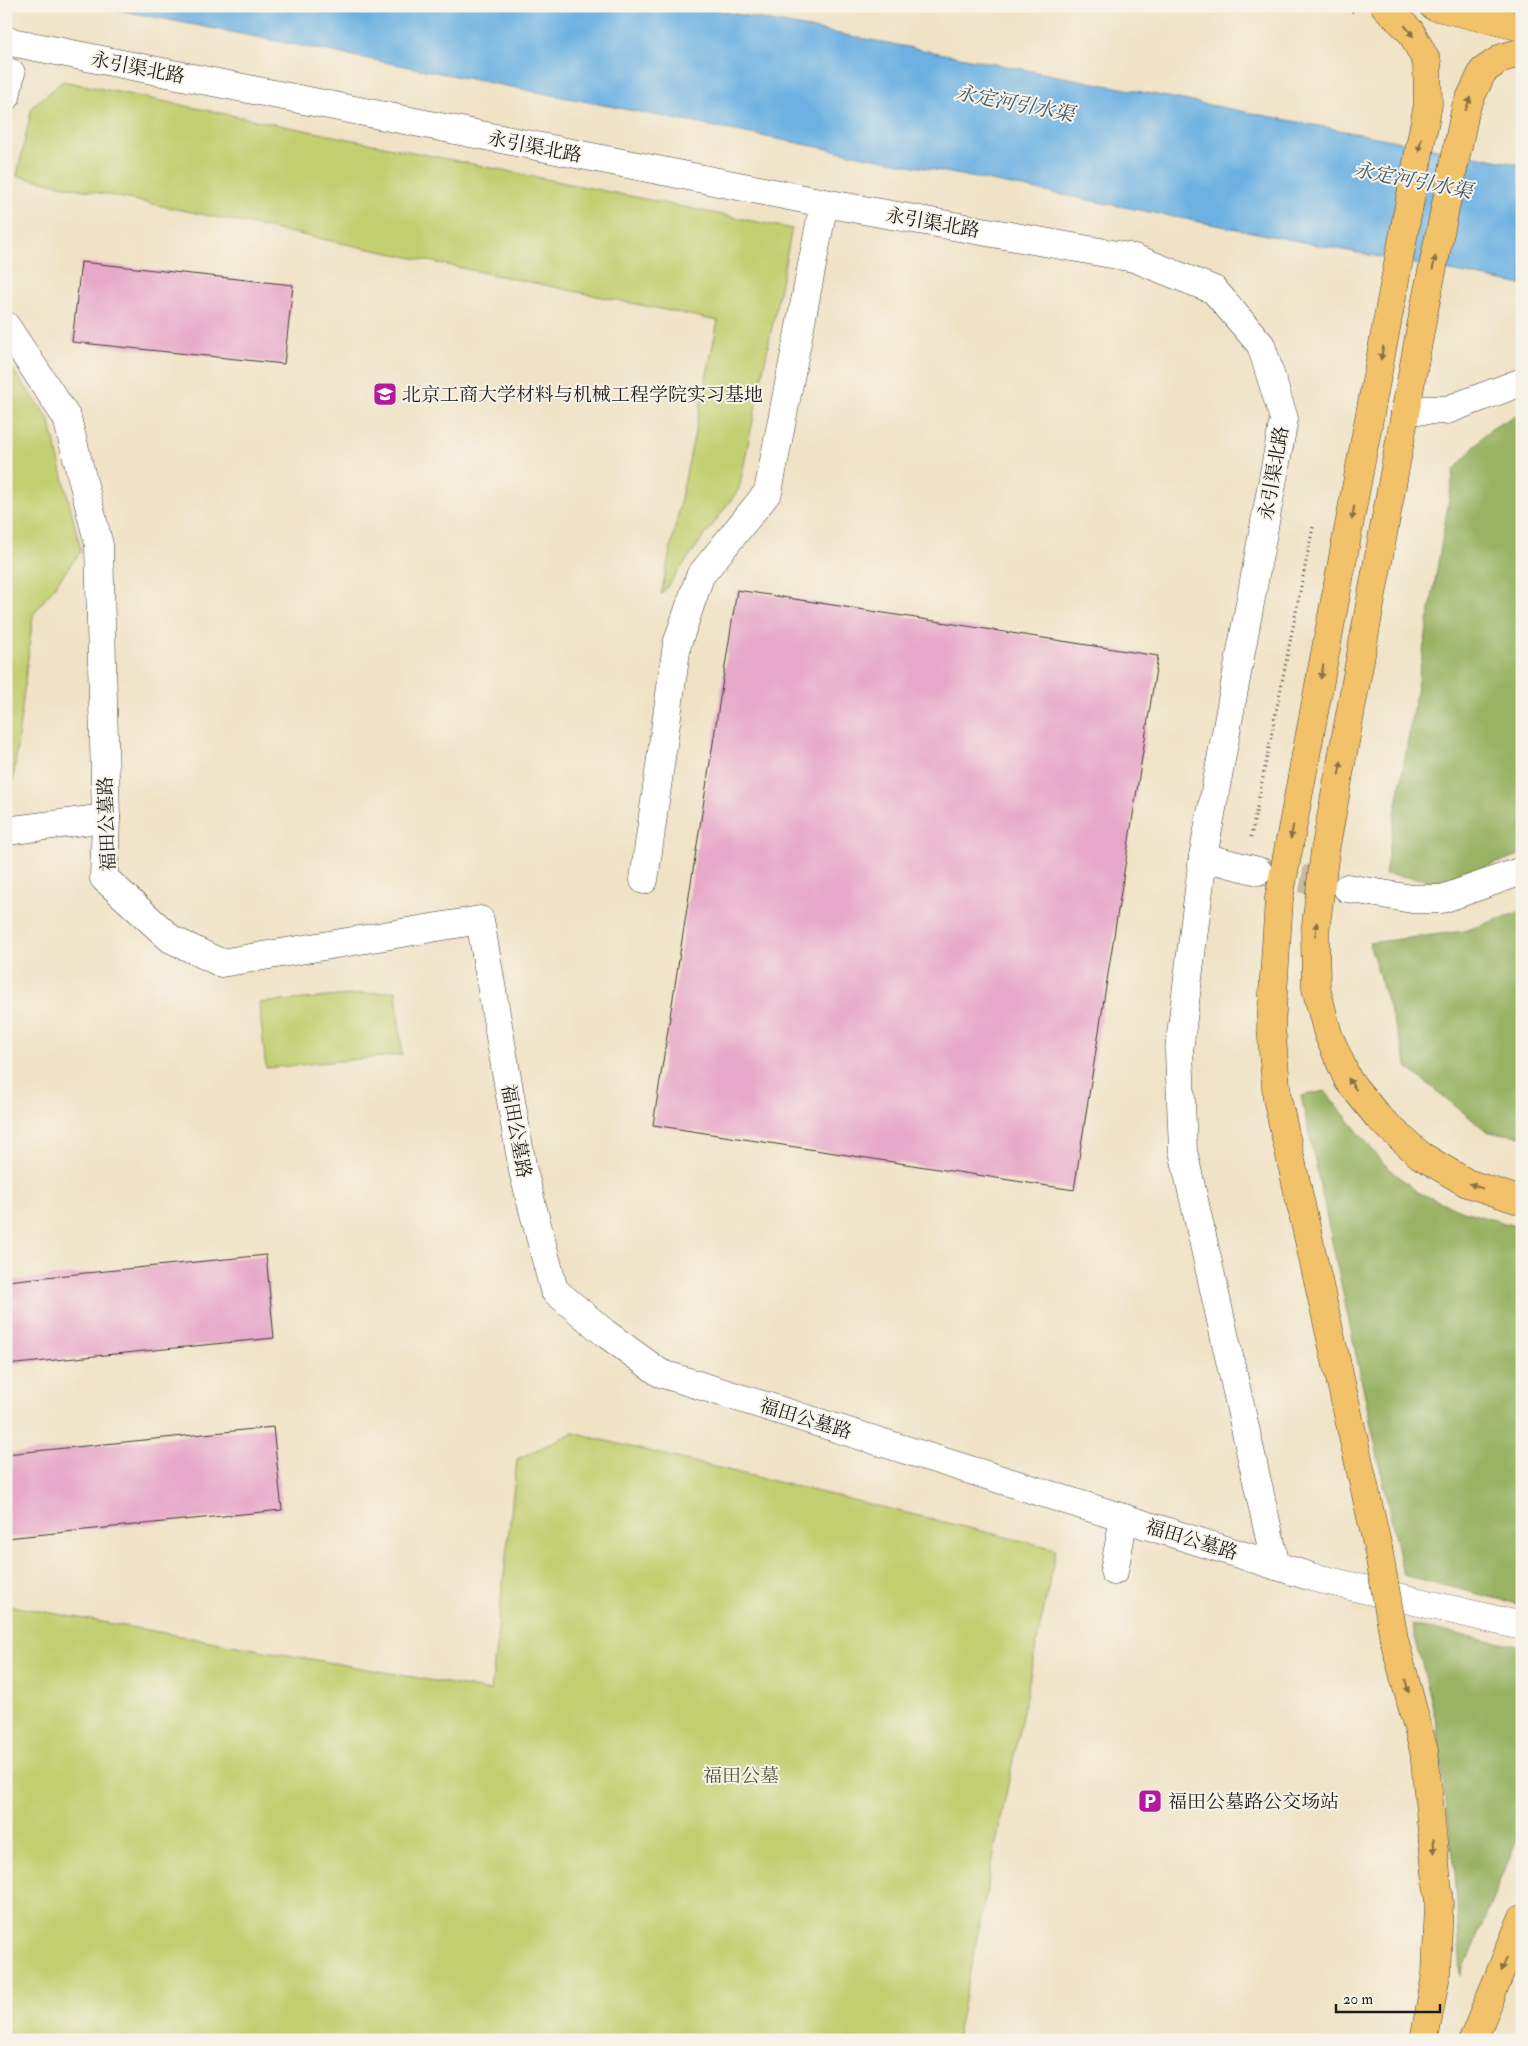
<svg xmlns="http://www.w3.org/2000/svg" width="1528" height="2046" font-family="'IM FELL Double Pica','Noto Serif SC',serif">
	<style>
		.green { fill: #c2cf71; stroke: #6f7646 }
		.forest { fill: #99b263; stroke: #5a6740 }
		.water { fill: #6cb1e2; stroke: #44667f }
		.building { fill: #e7a8c9 }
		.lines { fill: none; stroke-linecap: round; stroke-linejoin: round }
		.minor-tunnel { stroke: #c6baa3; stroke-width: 28; stroke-dasharray: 28 14; stroke-linecap: butt }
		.minor-casing { stroke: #3c3a35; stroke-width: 29 }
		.major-casing { stroke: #3c3a35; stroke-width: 29 }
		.highway-casing { stroke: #3c3a35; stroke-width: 29 }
		.path { stroke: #3c3a35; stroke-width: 3; stroke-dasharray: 1 4; stroke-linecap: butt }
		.minor { stroke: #fff; stroke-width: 28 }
		.major { stroke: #f2c26a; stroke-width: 28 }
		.highway { stroke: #f2c26a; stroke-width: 28 }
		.highway-bridge-casing { stroke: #3c3a35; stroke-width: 29; stroke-linecap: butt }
		.highway-bridge { stroke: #f2c26a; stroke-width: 28 }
		.oneway { fill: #876f43 }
		.labels { text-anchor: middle; stroke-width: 4; stroke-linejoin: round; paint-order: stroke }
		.street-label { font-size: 19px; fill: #1c1c1c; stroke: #f7f3e8 }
		.poi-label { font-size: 19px; fill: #1c1c1c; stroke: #f7f3e8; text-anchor: start }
		.park-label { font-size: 19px; fill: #4e5236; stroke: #f7f3e8 }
		.water-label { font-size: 20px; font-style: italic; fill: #3c586b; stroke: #f7f3e8 }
	</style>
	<rect width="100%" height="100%" fill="#f7f3e8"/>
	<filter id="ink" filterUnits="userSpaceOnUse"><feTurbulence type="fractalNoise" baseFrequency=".02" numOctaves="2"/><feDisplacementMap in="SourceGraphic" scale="10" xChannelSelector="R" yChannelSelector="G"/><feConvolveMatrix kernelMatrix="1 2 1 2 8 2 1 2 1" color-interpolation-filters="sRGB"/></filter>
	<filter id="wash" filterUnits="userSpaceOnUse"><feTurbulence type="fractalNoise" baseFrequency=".0096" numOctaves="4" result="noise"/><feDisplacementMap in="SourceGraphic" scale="20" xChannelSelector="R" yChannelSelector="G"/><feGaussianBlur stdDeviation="1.12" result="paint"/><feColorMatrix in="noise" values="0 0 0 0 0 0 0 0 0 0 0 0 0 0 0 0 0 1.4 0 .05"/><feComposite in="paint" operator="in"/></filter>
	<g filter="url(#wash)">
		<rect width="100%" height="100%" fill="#f0e2c5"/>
		<g class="green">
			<path d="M 63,81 L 792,229 L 739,489 L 661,595 L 718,321 L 17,176 L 32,107 Z"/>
			<path d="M 6,361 L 49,419 L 81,551 L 33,615 L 12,790 L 6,790 Z"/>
			<path d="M 396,991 L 402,1055 L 266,1068 L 259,1003 Z"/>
			<path d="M 573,1433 L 1056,1549 L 956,2040 L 6,2040 L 6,1605 L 491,1691 L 517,1459 Z"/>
		</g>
		<g class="forest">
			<path d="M 1522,412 L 1522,854 L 1443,882 L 1385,874 L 1454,470 L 1489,430 Z"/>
			<path d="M 1522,911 L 1522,1136 L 1488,1132 L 1408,1068 L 1369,943 L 1464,931 Z"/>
			<path d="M 1325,1091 L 1383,1163 L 1417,1192 L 1463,1211 L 1522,1228 L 1522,1605 L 1403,1575 L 1301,1096 Z"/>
			<path d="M 1412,1625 L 1522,1647 L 1522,1828 L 1461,1976 L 1455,1872 L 1435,1716 Z"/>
		</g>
		<path class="water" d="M 98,6 L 694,6 L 1522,165 L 1522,285 Z"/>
		<g id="blocks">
			<g class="building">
				<path d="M 81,262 L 293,285 L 284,364 L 72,342 Z"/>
				<path d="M 737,590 L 1158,656 L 1074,1190 L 653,1125 Z"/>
				<path d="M 266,1255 L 274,1338 L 6,1365 L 6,1281 Z"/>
				<path d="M 273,1427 L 282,1510 L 6,1538 L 6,1454 Z"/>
			</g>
		</g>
	</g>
	<g filter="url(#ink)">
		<use href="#blocks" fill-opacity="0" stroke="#3c3a35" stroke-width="1"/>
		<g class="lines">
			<path class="minor-tunnel" d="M 1260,871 L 1345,887"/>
			<g class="minor-casing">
				<g id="minor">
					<path d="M 6,41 L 824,203 L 1134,258 L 1214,290 L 1261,345 L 1284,419 L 1203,857 L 1258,871"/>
					<path d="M 6,97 L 11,73"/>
					<path d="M 6,326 L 67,418 L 99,545 L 106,818 L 104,878 L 171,939 L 221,963 L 480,920 L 523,1171 L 554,1290 L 605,1333 L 660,1373 L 1312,1577 L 1522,1626"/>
					<path d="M 1405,410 L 1447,410 L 1522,382"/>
					<path d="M 6,831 L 106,818"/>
					<path d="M 1203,857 L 1179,1051 L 1183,1151 L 1276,1566"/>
					<path d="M 644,880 L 677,644 L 700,576 L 768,492 L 824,203"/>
					<path d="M 1347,888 L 1412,899 L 1442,899 L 1522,871"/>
					<path d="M 1114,1571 L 1124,1518"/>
				</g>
			</g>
			<g class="major-casing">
				<path id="major" d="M 1433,6 L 1522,27"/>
			</g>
			<g class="highway-casing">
				<g id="highway">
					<path d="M 1522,52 L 1502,58 L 1483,71 L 1466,107 L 1424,310 L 1325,851 L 1315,933 L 1316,988 L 1328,1034 L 1348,1080 L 1378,1117 L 1420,1155 L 1467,1183 L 1522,1201"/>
					<path d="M 1378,1548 L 1277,1098 L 1271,1026 L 1279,899 L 1428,104 L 1427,62 L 1411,32 L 1385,6"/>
					<path d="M 1394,1639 L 1424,1751 L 1439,1903 L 1436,1975 L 1424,2040"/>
					<path d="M 1473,2040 L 1522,1919"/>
				</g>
			</g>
			<g class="path">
				<path d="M 1338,6 L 1354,12"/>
				<path d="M 1251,837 L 1313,527"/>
			</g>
			<use href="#minor" class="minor"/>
			<use href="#major" class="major"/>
			<use href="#highway" class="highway"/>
			<g class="highway-bridge-casing">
				<path id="highway-bridge" d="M 1378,1548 L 1394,1639"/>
			</g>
			<use href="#highway-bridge" class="highway-bridge"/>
		</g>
		<defs><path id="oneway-solid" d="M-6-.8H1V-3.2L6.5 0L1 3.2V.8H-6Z" transform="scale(1.25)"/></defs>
		<g class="oneway">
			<use href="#oneway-solid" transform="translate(1409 31) rotate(52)"/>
			<use href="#oneway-solid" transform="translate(1468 104) rotate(-69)"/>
			<use href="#oneway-solid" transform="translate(1420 145) rotate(101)"/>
			<use href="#oneway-solid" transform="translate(1434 263) rotate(-78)"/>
			<use href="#oneway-solid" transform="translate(1382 353) rotate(100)"/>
			<use href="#oneway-solid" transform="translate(1353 513) rotate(100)"/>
			<use href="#oneway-solid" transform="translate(1322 672) rotate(101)"/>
			<use href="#oneway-solid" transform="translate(1340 768) rotate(-80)"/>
			<use href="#oneway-solid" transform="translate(1292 832) rotate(101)"/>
			<use href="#oneway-solid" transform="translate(1316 929) rotate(-85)"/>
			<use href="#oneway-solid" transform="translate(1352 1084) rotate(-125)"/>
			<use href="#oneway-solid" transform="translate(1476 1186) rotate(-160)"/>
			<use href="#oneway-solid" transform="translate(1407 1686) rotate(75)"/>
			<use href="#oneway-solid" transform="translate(1434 1846) rotate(85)"/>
			<use href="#oneway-solid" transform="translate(1504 1964) rotate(112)"/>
		</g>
	</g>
	<defs>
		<g id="university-square" transform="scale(1.25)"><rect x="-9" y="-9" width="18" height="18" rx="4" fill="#b5179e" stroke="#f7f3e8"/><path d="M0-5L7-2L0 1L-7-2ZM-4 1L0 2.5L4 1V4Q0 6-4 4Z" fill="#fff"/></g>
		<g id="parking-square" transform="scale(1.25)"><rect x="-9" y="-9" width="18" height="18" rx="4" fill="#b5179e" stroke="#f7f3e8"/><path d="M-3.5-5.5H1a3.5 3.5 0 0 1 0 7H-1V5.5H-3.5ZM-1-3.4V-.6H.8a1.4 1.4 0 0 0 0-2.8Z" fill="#fff"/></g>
	</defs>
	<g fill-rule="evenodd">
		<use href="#university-square" x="385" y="394"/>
		<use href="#parking-square" x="1150" y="1801"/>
	</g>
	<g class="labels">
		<g class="street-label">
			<text transform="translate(138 67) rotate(11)" y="7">永引渠北路</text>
			<text transform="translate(535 146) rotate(11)" y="7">永引渠北路</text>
			<text transform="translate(933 222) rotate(10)" y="7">永引渠北路</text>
			<text transform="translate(1273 473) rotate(-80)" y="7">永引渠北路</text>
			<text transform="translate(106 824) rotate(-92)" y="7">福田公墓路</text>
			<text transform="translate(517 1131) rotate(80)" y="7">福田公墓路</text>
			<text transform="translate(806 1418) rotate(17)" y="7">福田公墓路</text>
			<text transform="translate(1192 1539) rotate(17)" y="7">福田公墓路</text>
		</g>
		<g class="poi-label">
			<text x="402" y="401">北京工商大学材料与机械工程学院实习基地</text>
			<text x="1168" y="1808">福田公墓路公交场站</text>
		</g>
		<g class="park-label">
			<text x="741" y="1782">福田公墓</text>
		</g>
		<g class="water-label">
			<text transform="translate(1015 103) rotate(11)" y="7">永定河引水渠</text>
			<text transform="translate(1413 180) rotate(11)" y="7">永定河引水渠</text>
		</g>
	</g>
	<rect width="1528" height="2046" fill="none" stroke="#f7f3e8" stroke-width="25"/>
	<path d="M1336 2004v8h104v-8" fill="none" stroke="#1c1c1c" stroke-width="2.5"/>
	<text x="1343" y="2004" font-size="15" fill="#1c1c1c" stroke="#f7f3e8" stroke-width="4" paint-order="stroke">20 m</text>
</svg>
